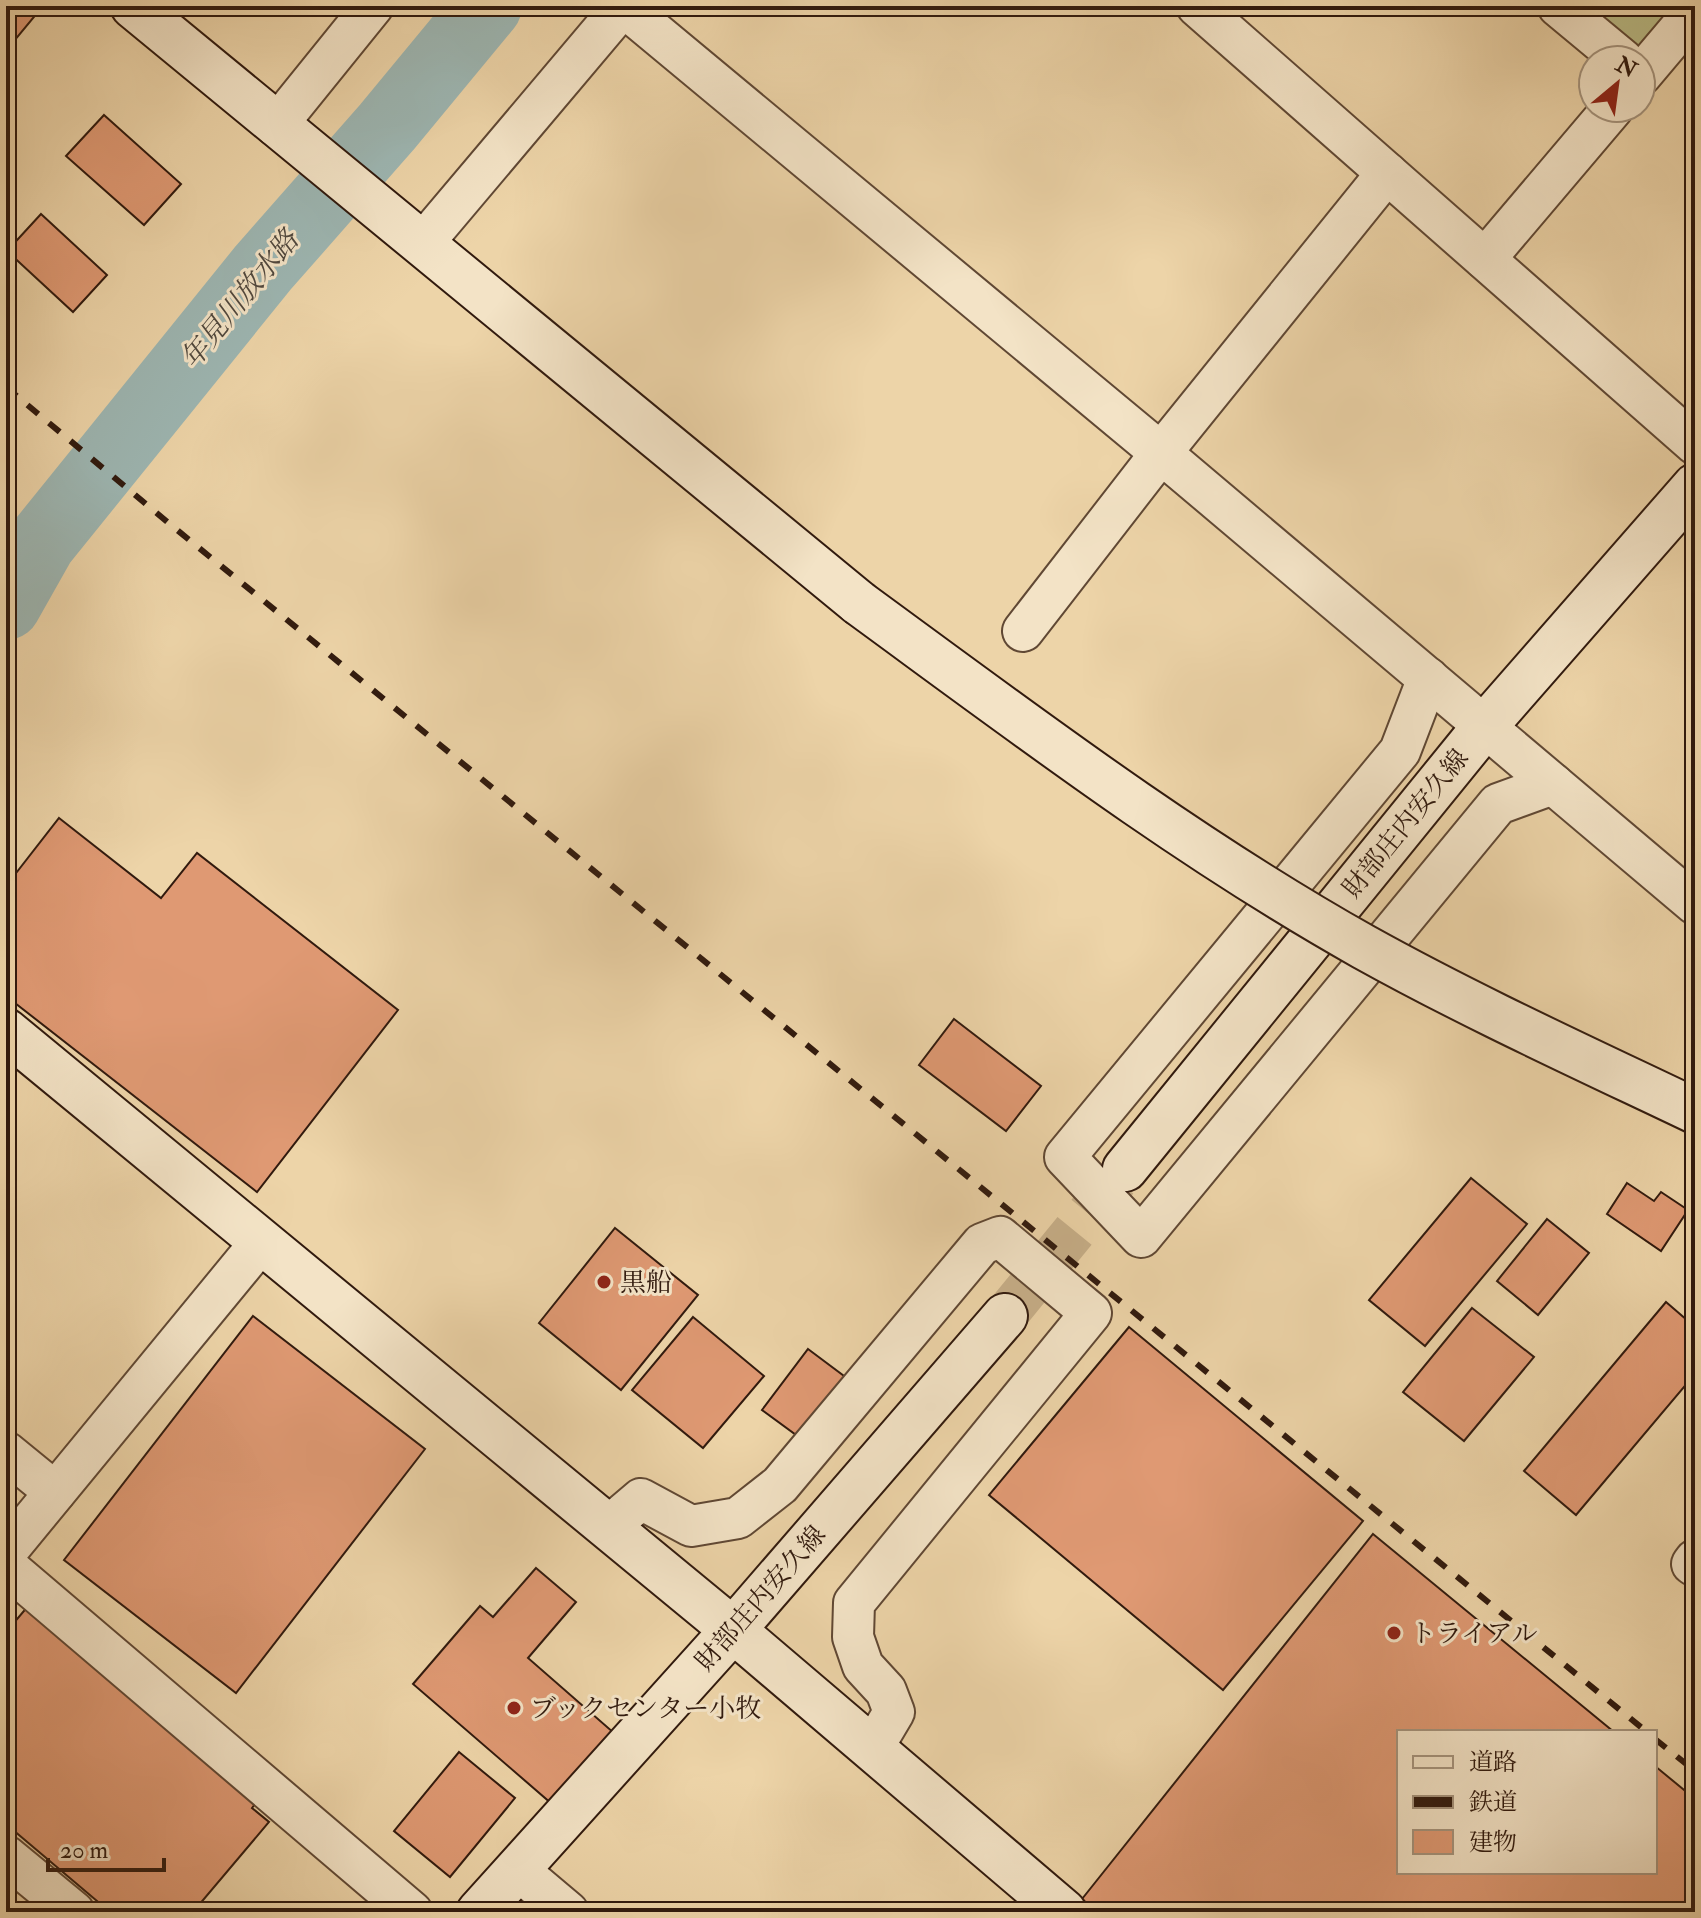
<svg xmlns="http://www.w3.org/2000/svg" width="1701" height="1918" font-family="'IM FELL Double Pica','Noto Serif JP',serif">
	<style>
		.green { fill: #babc86; stroke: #766b4a; stroke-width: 2 }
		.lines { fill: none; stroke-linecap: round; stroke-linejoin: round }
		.river { stroke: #9db6b2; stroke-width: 70 }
		.building { fill: #df9973; stroke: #311a0e; stroke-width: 2 }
		.secondary-tunnel { stroke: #c7af89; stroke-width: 44; stroke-dasharray: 44 22; stroke-linecap: butt }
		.street-casing { stroke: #604834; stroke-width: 44 }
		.secondary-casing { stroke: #311a0e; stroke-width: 48 }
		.street { stroke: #f3e3c6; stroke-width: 40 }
		.secondary { stroke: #f3e3c6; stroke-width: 44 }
		.rail { stroke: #311a0e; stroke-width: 6; stroke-dasharray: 14 14; stroke-linecap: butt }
		.secondary-bridge-casing { stroke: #311a0e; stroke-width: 48; stroke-linecap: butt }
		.secondary-bridge { stroke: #f3e3c6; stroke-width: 44 }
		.poi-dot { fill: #8f2418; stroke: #f3e3c6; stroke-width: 3 }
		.labels { text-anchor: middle; stroke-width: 6; stroke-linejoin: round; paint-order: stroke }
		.street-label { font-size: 26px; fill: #311a0e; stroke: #f3e3c6 }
		.poi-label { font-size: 26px; fill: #311a0e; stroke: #f3e3c6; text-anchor: start }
		.water-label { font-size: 28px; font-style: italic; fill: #51493f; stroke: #f3e3c6 }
	</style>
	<rect width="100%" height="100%" fill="#edd4a8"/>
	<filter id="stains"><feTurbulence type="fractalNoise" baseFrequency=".0025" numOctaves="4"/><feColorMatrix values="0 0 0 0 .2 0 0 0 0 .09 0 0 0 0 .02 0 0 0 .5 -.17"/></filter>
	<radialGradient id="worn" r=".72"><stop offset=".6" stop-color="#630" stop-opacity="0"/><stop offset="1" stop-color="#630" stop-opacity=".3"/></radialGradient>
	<path class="green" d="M 1582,6 L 1695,6 L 1651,64 Z"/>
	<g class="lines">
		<path class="river" d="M 6,605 L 41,543 L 263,268 L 387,127 L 487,6"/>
	</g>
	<g class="building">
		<path d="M 6,6 L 43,6 L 10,46 L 6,43 Z"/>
		<path d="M 104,115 L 181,184 L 144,225 L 66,156 Z"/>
		<path d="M 41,214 L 107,275 L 73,312 L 7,251 Z"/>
		<path d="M 59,818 L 161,898 L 197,853 L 398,1010 L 257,1192 L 6,996 L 6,946 L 8,943 L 6,941 L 6,886 Z"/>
		<path d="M 954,1019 L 1041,1086 L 1006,1131 L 919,1065 Z"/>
		<path d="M 1471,1178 L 1527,1224 L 1425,1346 L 1369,1300 Z"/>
		<path d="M 1627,1183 L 1654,1201 L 1661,1192 L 1688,1210 L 1661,1251 L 1607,1214 Z"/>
		<path d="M 1547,1219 L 1589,1253 L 1538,1315 L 1497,1281 Z"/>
		<path d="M 615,1228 L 698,1295 L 621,1390 L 539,1323 Z"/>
		<path d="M 1666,1302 L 1695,1327 L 1695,1374 L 1576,1515 L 1524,1471 Z"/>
		<path d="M 1472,1308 L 1534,1357 L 1464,1441 L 1403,1392 Z"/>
		<path d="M 253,1316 L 425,1449 L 236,1693 L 64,1560 Z"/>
		<path d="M 693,1317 L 764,1376 L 703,1448 L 632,1390 Z"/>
		<path d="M 1129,1327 L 1363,1521 L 1223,1690 L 989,1495 Z"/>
		<path d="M 808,1349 L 848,1379 L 803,1440 L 762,1410 Z"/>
		<path d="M 1373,1534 L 1614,1732 L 1399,1732 L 1399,1872 L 1655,1872 L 1655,1766 L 1695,1799 L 1695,1912 L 1097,1912 L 1082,1899 Z"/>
		<path d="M 536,1568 L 576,1602 L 528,1658 L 614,1733 L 552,1804 L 413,1684 L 480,1606 L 493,1617 Z"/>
		<path d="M 29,1605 L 259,1799 L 252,1808 L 269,1822 L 193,1912 L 110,1912 L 6,1824 L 6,1632 Z"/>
		<path d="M 459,1752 L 515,1798 L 450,1877 L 394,1831 Z"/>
	</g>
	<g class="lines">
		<path class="secondary-tunnel" d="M 1005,1316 L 1125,1169"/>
		<g class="street-casing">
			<g id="street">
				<path d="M 623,6 L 1161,453 L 1695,904"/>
				<path d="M 1197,6 L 1695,444"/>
				<path d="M 1558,6 L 1623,60"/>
				<path d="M 1641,75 L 1695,11"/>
				<path d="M 276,126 L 373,6"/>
				<path d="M 423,243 L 623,6"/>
				<path d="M 1485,259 L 1613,108"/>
				<path d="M 1023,631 L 1161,453 L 1387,173"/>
				<path d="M 1428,678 L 1400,751 L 1065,1157 L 1141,1237 L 1498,804 L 1553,784"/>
				<path d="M 6,1452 L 55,1492"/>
				<path d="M 608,1527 L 641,1499 L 691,1526 L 738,1518 L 780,1485 L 982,1244 L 1000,1237 L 1091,1313 L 854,1603 L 853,1637 L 863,1666 L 886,1691 L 894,1712 L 872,1749"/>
				<path d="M 6,1552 L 261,1242"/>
				<path d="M 1695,1560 L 1692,1564 L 1695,1566"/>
				<path d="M 6,1566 L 412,1912"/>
				<path d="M 6,1856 L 74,1912"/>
				<path d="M 517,1869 L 568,1912"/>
			</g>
		</g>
		<g class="secondary-casing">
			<g id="secondary">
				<path d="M 133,6 L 859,603"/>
				<path d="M 6,1031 L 733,1630 L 1064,1912"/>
				<path d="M 1125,1169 L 1485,726 L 1695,486"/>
				<path d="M 479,1912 L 733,1630 L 1005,1316"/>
			</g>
		</g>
		<use href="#street" class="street"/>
		<use href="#secondary" class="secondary"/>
		<g class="rail">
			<path d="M 6,387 L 171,525 L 1647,1732"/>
			<path d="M 1655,1739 L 1695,1771"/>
		</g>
		<g class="secondary-bridge-casing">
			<path id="secondary-bridge" d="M 859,603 C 1023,723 1186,847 1364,947 C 1472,1007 1584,1058 1695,1111"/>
		</g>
		<use href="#secondary-bridge" class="secondary-bridge"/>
	</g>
	<g class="poi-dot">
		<circle cx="604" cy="1282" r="8"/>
		<circle cx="1394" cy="1633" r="8"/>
		<circle cx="514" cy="1708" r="8"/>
	</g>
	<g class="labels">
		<g class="street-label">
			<text transform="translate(1405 823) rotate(-51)" y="9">財部庄内安久線</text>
			<text transform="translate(760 1598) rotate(-49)" y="9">財部庄内安久線</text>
		</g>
		<g class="poi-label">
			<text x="620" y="1291">黒船</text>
			<text x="1410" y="1642">トライアル</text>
			<text x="530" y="1717">ブックセンター小牧</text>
		</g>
		<g class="water-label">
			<text transform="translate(239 299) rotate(-51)" y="10">年見川放水路</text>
		</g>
	</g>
	<rect width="1701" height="1918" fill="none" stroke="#edd4a8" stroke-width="32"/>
	<rect x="8" y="8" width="1685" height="1902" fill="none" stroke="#311a0e" stroke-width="4"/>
	<rect x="16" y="16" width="1669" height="1886" fill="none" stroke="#311a0e" stroke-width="2"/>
	<rect x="1397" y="1730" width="260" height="144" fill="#f3e3c6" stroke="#a5937c" stroke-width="2"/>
	<rect x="1413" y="1756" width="40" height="12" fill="#f3e3c6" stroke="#a5937c" stroke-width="2"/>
	<text x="1469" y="1770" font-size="24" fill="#311a0e">道路</text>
	<rect x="1413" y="1796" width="40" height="12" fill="#311a0e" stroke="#a5937c" stroke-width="2"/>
	<text x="1469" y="1810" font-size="24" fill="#311a0e">鉄道</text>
	<rect x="1413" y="1830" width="40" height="24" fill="#df9973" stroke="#a5937c" stroke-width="2"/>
	<text x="1469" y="1850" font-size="24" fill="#311a0e">建物</text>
	<g transform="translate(1617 84) rotate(29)"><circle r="38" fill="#f3e3c6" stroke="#a5937c" stroke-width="2"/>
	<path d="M0-6L14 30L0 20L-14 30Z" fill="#8f2418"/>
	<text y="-12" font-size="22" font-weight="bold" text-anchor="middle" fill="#311a0e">N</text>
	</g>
	<path d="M48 1858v12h116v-12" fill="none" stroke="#311a0e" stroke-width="4"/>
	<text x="60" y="1858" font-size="24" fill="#311a0e" stroke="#f3e3c6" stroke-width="6" paint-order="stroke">20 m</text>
	<rect width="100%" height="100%" filter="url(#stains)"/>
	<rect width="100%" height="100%" fill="url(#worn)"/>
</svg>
